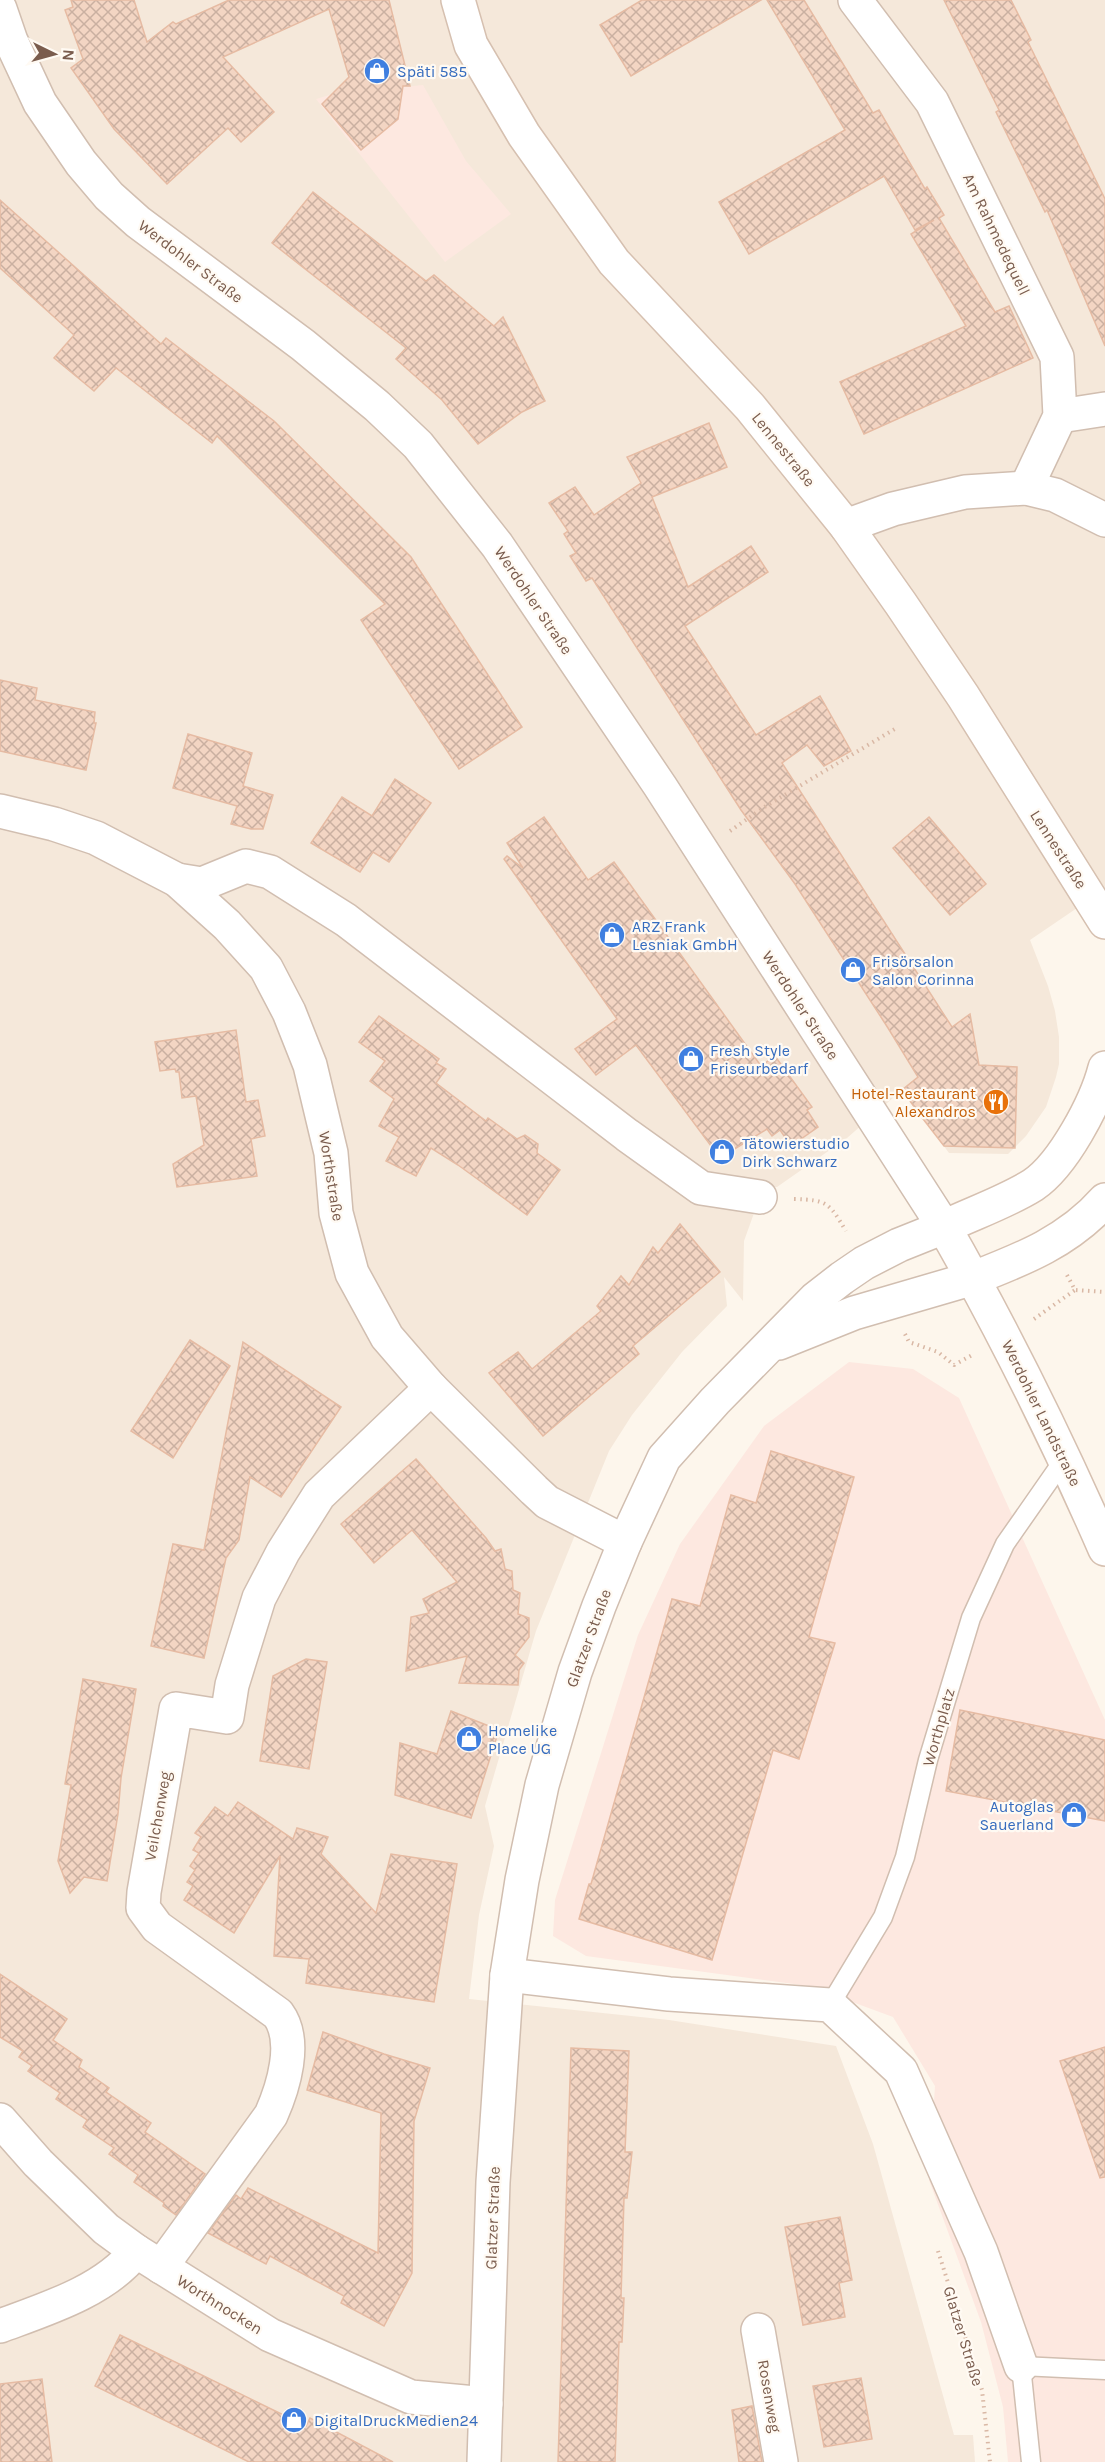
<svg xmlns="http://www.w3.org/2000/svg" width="1105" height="2462" font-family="Karla,sans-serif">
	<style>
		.residential { fill: #f5e8da }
		.commercial { fill: #fde8e0 }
		.building { fill: url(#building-cross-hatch); stroke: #e6bba3; stroke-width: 1.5 }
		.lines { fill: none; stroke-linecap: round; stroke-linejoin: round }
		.service-casing { stroke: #d1beb0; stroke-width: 21 }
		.minor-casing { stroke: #d1beb0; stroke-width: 36 }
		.tertiary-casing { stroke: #d1beb0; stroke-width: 36 }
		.secondary-casing { stroke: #d6c0b0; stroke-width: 36 }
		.path { stroke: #d9b8a5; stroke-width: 4; stroke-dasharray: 1.5 4.5; stroke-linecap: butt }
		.service { stroke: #fff; stroke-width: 18 }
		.minor { stroke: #fff; stroke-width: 33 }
		.tertiary { stroke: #fff; stroke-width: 33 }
		.secondary { stroke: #fff; stroke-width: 33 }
		.labels { text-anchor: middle; stroke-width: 4.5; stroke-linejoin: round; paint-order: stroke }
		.shop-label { font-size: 16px; fill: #366cbe; stroke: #fffaf3; text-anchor: start }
		.street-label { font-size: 16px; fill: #7a5c4d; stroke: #fffaf3 }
		.food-label { font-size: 16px; fill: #c56008; stroke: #fffaf3; text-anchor: end }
	</style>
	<defs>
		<pattern id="building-cross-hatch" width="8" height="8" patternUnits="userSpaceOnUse" patternTransform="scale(1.5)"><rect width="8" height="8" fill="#f3d5c3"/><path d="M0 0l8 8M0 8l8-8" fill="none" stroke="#cab0a1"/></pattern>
	</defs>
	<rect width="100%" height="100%" fill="#fdf6ec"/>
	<path class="residential" d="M 0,0 L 1105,0 L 1105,889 L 1030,940 L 1048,986 L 1055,1011 L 1059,1037 L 1059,1064 L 1056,1077 L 1046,1107 L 1026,1136 L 1008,1154 L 949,1153 L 902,1090 L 847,1138 L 777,1187 L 763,1188 L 744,1241 L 743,1301 L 724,1277 L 727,1306 L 682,1352 L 632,1415 L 609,1451 L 536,1631 L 485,1806 L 494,1846 L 479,1915 L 469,1999 L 669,2020 L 836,2046 L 873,2144 L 954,2435 L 973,2435 L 975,2462 L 0,2462 Z"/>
	<g class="commercial">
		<path d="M 423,85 L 466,161 L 511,214 L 445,262 L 316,99 L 333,94 Z"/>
		<path d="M 849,1362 L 913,1369 L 959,1398 L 1105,1720 L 1105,2462 L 1008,2462 L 1003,2407 L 981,2322 L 929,2180 L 935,2086 L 893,2017 L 809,1986 L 586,1956 L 553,1936 L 555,1900 L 638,1635 L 680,1544 L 764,1426 Z"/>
	</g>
	<g class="building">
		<path d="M 71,0 L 134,0 L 147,42 L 173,22 L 176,24 L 229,0 L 389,0 L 410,86 L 403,86 L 398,119 L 361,150 L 322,104 L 349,77 L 329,9 L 223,57 L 274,112 L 241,142 L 228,128 L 167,184 L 114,129 L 71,68 L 83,59 L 65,10 L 73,7 Z"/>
		<path d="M 642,0 L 761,0 L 631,76 L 600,25 Z"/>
		<path d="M 767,0 L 804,0 L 873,113 L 879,110 L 925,189 L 927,187 L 944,215 L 939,218 L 995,312 L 1009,306 L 1033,358 L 864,434 L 840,382 L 966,326 L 911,234 L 934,220 L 915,230 L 884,176 L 749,254 L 719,202 L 845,130 Z"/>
		<path d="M 944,0 L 1011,0 L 1031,40 L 1028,42 L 1105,199 L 1105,346 L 1047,210 L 1045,212 L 996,112 L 999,110 Z"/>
		<path d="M 313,192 L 426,281 L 434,275 L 494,326 L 503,317 L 545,401 L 522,412 L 478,444 L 442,400 L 396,359 L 406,348 L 272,243 Z"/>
		<path d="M 0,200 L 161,344 L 166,338 L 274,421 L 411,557 L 522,727 L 459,769 L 361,620 L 385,604 L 217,436 L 212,443 L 116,368 L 94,391 L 54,358 L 74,335 L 0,268 Z"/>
		<path d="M 709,423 L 727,467 L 652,497 L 688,587 L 751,546 L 768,572 L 685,626 L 756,735 L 820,696 L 851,751 L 824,766 L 807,745 L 782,763 L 952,1027 L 970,1014 L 979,1065 L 1017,1067 L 1015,1148 L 944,1146 L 920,1115 L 902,1090 L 918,1077 L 888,1028 L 795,884 L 741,810 L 592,578 L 586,581 L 570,556 L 576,553 L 564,534 L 568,531 L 549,503 L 575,487 L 594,515 L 641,483 L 627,457 Z"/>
		<path d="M 0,680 L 37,688 L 35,700 L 95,712 L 94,723 L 96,723 L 86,770 L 0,751 Z"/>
		<path d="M 188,734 L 252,753 L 243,786 L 273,795 L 263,829 L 251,829 L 231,824 L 237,806 L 173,788 Z"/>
		<path d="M 395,779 L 431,803 L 389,862 L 373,852 L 360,872 L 311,843 L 342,797 L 372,816 Z"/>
		<path d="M 544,817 L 588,880 L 614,862 L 761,1066 L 775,1056 L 812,1107 L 807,1110 L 818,1127 L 791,1146 L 780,1130 L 772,1136 L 767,1129 L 720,1158 L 636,1045 L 596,1075 L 575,1049 L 617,1019 L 504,859 L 507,856 L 523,868 L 507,843 Z"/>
		<path d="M 929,817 L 986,884 L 950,915 L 893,848 Z"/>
		<path d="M 379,1016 L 439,1059 L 436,1063 L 446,1069 L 436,1083 L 486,1121 L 488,1118 L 517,1139 L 525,1135 L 538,1144 L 537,1153 L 560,1170 L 527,1215 L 458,1165 L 431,1148 L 416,1176 L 386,1161 L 399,1137 L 379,1126 L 394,1099 L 370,1081 L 385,1061 L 359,1042 Z"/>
		<path d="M 236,1030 L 246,1102 L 258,1100 L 265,1136 L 251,1139 L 257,1176 L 177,1187 L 173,1164 L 204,1145 L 196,1096 L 182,1098 L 179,1072 L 176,1072 L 175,1069 L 160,1071 L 155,1042 Z"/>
		<path d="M 680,1224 L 720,1272 L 633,1346 L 639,1354 L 543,1436 L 489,1373 L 518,1352 L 532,1369 L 601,1311 L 597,1306 L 621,1276 L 629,1285 L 653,1247 L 658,1253 Z"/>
		<path d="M 190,1340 L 230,1366 L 173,1458 L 131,1431 Z"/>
		<path d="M 243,1342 L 341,1407 L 281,1497 L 250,1477 L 239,1540 L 226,1558 L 204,1658 L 151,1646 L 173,1544 L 204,1550 Z"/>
		<path d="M 771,1451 L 854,1477 L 809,1637 L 835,1643 L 799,1759 L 773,1750 L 712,1960 L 579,1919 L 589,1884 L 591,1884 L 672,1599 L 700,1606 L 731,1495 L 756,1503 Z"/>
		<path d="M 416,1459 L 486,1538 L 495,1551 L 501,1549 L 505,1569 L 512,1571 L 513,1590 L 520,1593 L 518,1614 L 529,1618 L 529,1637 L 515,1655 L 524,1663 L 519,1670 L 518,1685 L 459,1683 L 467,1656 L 406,1671 L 411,1617 L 429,1613 L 423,1599 L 457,1582 L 412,1530 L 374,1563 L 341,1524 Z"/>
		<path d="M 306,1659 L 327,1662 L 309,1769 L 260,1761 L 273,1676 Z"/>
		<path d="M 83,1679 L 136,1689 L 121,1778 L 118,1814 L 107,1881 L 84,1877 L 70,1893 L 58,1861 L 71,1785 L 65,1784 Z"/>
		<path d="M 960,1710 L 1105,1740 L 1105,1821 L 946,1791 Z"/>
		<path d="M 451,1711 L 499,1730 L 471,1818 L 395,1795 L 400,1743 L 437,1754 Z"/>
		<path d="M 238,1802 L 293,1839 L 297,1828 L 328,1837 L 321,1854 L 376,1913 L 391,1854 L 457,1864 L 434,2002 L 306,1983 L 309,1959 L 274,1956 L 280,1856 L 234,1933 L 184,1900 L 193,1886 L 187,1882 L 195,1870 L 190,1866 L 199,1853 L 193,1850 L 201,1837 L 195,1833 L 215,1807 L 228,1816 Z"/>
		<path d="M 0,1974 L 67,2019 L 53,2040 L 82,2060 L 79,2067 L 109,2088 L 106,2092 L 151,2123 L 145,2132 L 205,2174 L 176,2215 L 163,2206 L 164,2203 L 134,2182 L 138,2175 L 109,2154 L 114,2148 L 83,2127 L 87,2120 L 56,2099 L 60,2093 L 28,2071 L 32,2066 L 19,2057 L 23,2051 L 0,2037 Z"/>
		<path d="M 323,2032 L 384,2054 L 430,2068 L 414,2121 L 412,2273 L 384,2326 L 341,2303 L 344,2296 L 270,2256 L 266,2264 L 208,2233 L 236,2195 L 241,2199 L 248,2188 L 378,2253 L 381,2113 L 307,2090 Z"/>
		<path d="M 1105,2047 L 1105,2177 L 1100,2178 L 1060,2061 Z"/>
		<path d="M 571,2048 L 629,2051 L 625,2152 L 632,2152 L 627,2198 L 624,2198 L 621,2298 L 624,2298 L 622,2342 L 619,2342 L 615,2462 L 558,2462 Z"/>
		<path d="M 840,2217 L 852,2280 L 839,2283 L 845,2317 L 803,2325 L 785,2227 Z"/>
		<path d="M 120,2335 L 306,2426 L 310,2418 L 393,2462 L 249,2462 L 95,2386 Z"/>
		<path d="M 861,2378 L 872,2439 L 824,2447 L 813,2386 Z"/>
		<path d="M 42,2379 L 52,2462 L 0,2462 L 0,2384 Z"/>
		<path d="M 752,2406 L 762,2462 L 739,2462 L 732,2410 Z"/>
	</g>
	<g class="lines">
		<g class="service-casing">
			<g id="service">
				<path d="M 830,2005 L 883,1917 L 905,1857 L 928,1760 L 971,1618 L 1005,1544 L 1065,1458"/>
				<path d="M 1031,2462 L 1021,2366 L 1105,2370"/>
			</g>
		</g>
		<g class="minor-casing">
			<g id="minor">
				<path d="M 855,0 L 932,102 L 1057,357 L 1060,416 L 1026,488"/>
				<path d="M 1060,416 L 1105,409"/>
				<path d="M 846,526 L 893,509 L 965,492 L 1026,488 L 1055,495 L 1105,520"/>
				<path d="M 0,811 L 54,824 L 96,838 L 177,880 L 227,925 L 266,968 L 289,1012 L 310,1065 L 331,1153 L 336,1213 L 352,1273 L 387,1337 L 431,1388 L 534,1490 L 547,1502 L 625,1542"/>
				<path d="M 177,880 L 202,884 L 246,866 L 270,872 L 346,920 L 627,1135 L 701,1188 L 760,1197"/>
				<path d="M 779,1343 L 854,1313 L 974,1278"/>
				<path d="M 507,1975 L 669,1994 L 830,2005 L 901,2071 L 981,2252 L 1021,2366"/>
				<path d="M 0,2120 L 38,2163 L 106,2229 L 136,2251 L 270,2335 L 411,2397 L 486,2404"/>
				<path d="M 161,2267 L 271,2115 C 283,2088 298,2041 278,2014 L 157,1927 L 143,1908 L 144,1892 L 176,1709 L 227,1717 L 232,1685 L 259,1598 L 283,1552 L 319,1495 L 431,1388"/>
				<path d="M 0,2326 C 46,2309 105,2291 136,2251"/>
				<path d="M 758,2330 L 781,2462"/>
				<path d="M 484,2462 L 493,2182 L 507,1975 L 522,1880 L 542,1785 L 575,1672 L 599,1606 L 625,1542 L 664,1458 L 715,1401 L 815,1299 L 842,1278 L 864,1263 L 899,1245 L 944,1227"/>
			</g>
		</g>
		<g class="tertiary-casing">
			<path id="tertiary" d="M 0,9 L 11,41 L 40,103 L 81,163 L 109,196 L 138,222 L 303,345 L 377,406 L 418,445 L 497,545 L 660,786 L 944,1227"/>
		</g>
		<g class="secondary-casing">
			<g id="secondary">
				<path d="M 458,0 L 471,45 L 524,135 L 614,262 L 750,407 L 846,526 L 901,604 L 963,696 L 1105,922"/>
				<path d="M 1105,1068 C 1096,1103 1063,1165 1033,1185 C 1006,1202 973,1213 944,1227 C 1004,1332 1057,1439 1105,1549"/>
				<path d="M 974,1278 C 1023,1259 1069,1241 1105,1200"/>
			</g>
		</g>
		<g class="path">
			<path d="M 730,831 L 763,808 L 898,727"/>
			<path d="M 794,1199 C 828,1200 829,1203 846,1231"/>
			<path d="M 1067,1275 L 1075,1290 L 1105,1292"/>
			<path d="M 1034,1319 L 1075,1290"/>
			<path d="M 905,1334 L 909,1342 L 938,1352 L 954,1365 L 974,1354"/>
			<path d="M 938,2251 L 982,2390 L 990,2462"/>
		</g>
		<use href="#service" class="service"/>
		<use href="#minor" class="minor"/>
		<use href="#tertiary" class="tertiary"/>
		<use href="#secondary" class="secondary"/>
	</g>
	<defs>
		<g id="shop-disc" transform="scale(1.35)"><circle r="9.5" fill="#3f7fe0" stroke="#fffaf3"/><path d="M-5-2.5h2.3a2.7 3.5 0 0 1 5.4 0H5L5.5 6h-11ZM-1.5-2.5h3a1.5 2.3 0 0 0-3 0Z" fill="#fff"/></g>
		<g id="restaurant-disc" transform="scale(1.35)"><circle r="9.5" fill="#e8710a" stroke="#fffaf3"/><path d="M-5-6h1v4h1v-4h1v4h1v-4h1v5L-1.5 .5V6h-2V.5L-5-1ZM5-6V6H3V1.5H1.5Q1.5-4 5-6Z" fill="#fff"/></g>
	</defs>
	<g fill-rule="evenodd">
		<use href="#shop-disc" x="377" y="71"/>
		<use href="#shop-disc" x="612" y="935"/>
		<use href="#shop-disc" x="853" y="970"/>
		<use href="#shop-disc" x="691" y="1059"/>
		<use href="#restaurant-disc" x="996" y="1102"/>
		<use href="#shop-disc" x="722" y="1152"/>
		<use href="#shop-disc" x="469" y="1739"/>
		<use href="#shop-disc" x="1074" y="1815"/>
		<use href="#shop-disc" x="294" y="2420"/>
	</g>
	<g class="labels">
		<g class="shop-label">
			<text x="397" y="77">Späti 585</text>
			<text x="632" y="932">ARZ Frank<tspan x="632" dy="18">Lesniak GmbH</tspan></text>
			<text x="872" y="967">Frisörsalon<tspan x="872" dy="18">Salon Corinna</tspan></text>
			<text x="710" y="1056">Fresh Style<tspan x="710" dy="18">Friseurbedarf</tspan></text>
			<text x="742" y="1149">Tätowierstudio<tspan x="742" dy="18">Dirk Schwarz</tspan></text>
			<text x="488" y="1736">Homelike<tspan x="488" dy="18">Place UG</tspan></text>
			<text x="1054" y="1812" text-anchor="end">Autoglas<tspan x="1054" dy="18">Sauerland</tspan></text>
			<text x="314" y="2426">DigitalDruckMedien24</text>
		</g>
		<g class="street-label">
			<text transform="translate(997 234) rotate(64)" y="6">Am Rahmedequell</text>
			<text transform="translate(191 261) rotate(37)" y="6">Werdohler Straße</text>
			<text transform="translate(784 449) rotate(51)" y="6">Lennestraße</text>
			<text transform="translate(534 600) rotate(56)" y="6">Werdohler Straße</text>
			<text transform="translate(1059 849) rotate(57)" y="6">Lennestraße</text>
			<text transform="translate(801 1005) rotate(57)" y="6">Werdohler Straße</text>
			<text transform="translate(332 1176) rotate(81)" y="6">Worthstraße</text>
			<text transform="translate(1042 1413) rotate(64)" y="6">Werdohler Landstraße</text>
			<text transform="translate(588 1638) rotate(-70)" y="6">Glatzer Straße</text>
			<text transform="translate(938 1727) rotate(-74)" y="6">Worthplatz</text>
			<text transform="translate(157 1816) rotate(-80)" y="6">Veilchenweg</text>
			<text transform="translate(492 2218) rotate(-88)" y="6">Glatzer Straße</text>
			<text transform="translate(220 2304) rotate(32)" y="6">Worthnocken</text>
			<text transform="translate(964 2336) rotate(73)" y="6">Glatzer Straße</text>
			<text transform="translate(770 2396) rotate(80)" y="6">Rosenweg</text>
		</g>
		<g class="food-label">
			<text x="976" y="1099">Hotel-Restaurant<tspan x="976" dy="18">Alexandros</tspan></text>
		</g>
	</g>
	<g transform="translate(54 54) rotate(95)" stroke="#fffaf3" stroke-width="4.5" paint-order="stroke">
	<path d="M0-4.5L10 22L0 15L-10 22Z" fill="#7a5c4d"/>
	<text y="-9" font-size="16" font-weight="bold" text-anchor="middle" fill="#7a5c4d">N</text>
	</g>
</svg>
